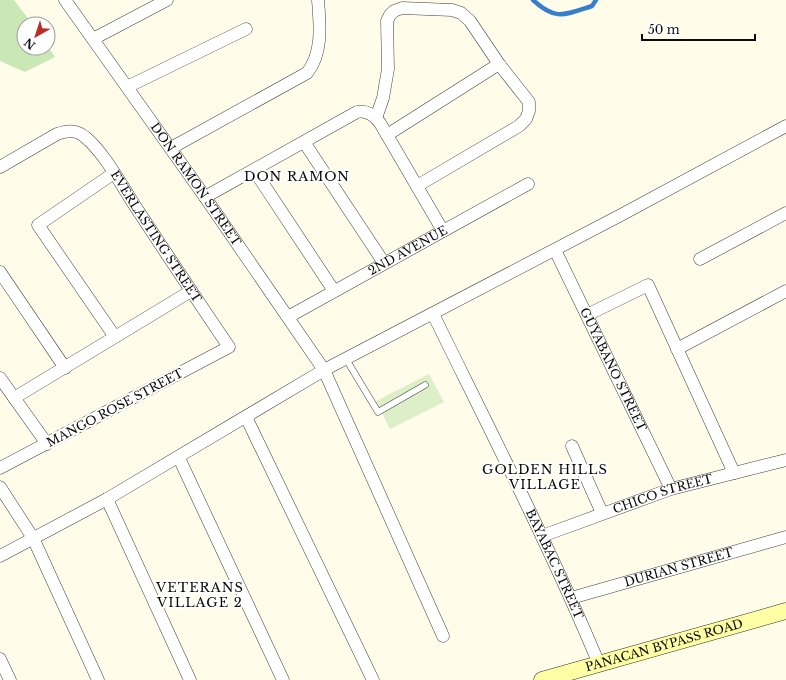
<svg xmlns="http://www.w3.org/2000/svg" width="786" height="680" font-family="'Libre Baskerville',serif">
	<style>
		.green { fill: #c9e8b5 }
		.pitch { fill: #dcefc6 }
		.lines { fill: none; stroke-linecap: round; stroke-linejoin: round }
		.stream { stroke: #377fcb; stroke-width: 4.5 }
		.service-casing { stroke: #3e3e3e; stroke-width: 7 }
		.minor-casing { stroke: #3e3e3e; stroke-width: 13 }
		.secondary-casing { stroke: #2d2d2d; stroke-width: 17 }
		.service { stroke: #fff; stroke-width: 6 }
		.minor { stroke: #fff; stroke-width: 12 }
		.secondary { stroke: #fefea5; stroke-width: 16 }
		.labels { text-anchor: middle; stroke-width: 4; stroke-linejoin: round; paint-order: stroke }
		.street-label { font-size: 12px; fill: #0b0b0b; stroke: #fff }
		.neighbourhood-label { font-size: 13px; letter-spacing: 1px; fill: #0b0b0b; stroke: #fff }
	</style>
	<rect width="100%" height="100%" fill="#fffdea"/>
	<path class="green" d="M 0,0 L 14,0 L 32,24 L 24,24 L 24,48 L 48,47 L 55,57 L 25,72 L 0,61 Z"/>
	<path class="pitch" d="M 429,374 L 444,402 L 390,429 L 376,401 Z"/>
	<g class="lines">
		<path class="stream" d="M 533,0 C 556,21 564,15 592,6 L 596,0"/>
		<g class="service-casing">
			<path id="service" d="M 346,359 L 378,412 L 425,385"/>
		</g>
		<g class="minor-casing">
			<g id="minor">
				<path id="s1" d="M 65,0 L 205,197 L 324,370 L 443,636"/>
				<path d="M 93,39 L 167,0"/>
				<path d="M 127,87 L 246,29"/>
				<path d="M 376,118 L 383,98 L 388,69 L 387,21 L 390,15 L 394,11 L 402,8 L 452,10 L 461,13 L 470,21 L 499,64 L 529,102 L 529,111 L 526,119 L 519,126 L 417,186"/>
				<path d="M 387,135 L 499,64"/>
				<path d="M 304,142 L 384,263"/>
				<path d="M 171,148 L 307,73 C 323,53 320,25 318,0"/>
				<path id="s2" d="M 0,167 L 57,134 C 67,131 76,129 85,137 C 103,151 122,186 135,206 C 166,253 197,300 229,347 L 0,468"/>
				<path d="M 254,170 L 334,291"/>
				<path d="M 114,173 L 38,225 L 115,337"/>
				<path d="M 205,197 L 357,112 C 367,110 374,115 380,123 L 443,231"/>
				<path id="s3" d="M 555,250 L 671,489"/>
				<path d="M 700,259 L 786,213"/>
				<path d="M 0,272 L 65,368"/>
				<path id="s4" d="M 433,314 C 490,430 549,545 599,664"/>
				<path d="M 587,315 L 648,285 L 734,473"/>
				<path id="s5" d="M 288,317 L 528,184"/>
				<path d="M 677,349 L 786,291"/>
				<path d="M 0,378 L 47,444"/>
				<path d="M 14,398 L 191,291"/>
				<path d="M 246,417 L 373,680"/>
				<path d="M 572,446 L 602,513"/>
				<path d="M 179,458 L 283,680"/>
				<path d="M 0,487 L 33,538 L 98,680"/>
				<path d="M 107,499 L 190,680"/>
				<path id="s6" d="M 542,536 L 671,489 L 786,460"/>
				<path d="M 0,556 L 107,499 L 324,370 L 621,215 L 786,126"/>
				<path id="s7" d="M 571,598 L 786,537"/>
				<path d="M 0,659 L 10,680"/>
			</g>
		</g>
		<g class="secondary-casing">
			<g id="secondary">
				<path id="s8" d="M 542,680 L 786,611"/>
			</g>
		</g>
		<use href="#service" class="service"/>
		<use href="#minor" class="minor"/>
		<use href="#secondary" class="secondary"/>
	</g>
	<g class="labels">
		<g class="street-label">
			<text dy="4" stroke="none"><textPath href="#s1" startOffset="226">DON RAMON STREET</textPath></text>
			<text dy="4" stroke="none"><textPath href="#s2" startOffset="218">EVERLASTING STREET</textPath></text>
			<text dy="4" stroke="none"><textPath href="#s5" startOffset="137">2ND AVENUE</textPath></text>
			<text dy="4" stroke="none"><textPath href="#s3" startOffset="133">GUYABANO STREET</textPath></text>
			<text transform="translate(115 408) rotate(-28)" y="4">MANGO ROSE STREET</text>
			<text dy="4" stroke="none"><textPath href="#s6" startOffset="128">CHICO STREET</textPath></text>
			<text dy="4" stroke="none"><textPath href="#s4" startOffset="278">BAYABAC STREET</textPath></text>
			<text dy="4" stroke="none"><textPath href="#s7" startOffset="112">DURIAN STREET</textPath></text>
			<text dy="4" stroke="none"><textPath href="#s8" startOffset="127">PANACAN BYPASS ROAD</textPath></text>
		</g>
		<g class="neighbourhood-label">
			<text x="297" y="181">DON RAMON</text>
			<text x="545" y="474">GOLDEN HILLS<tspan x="545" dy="15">VILLAGE</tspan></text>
			<text x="200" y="592">VETERANS<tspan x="200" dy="15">VILLAGE 2</tspan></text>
		</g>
	</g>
	<g transform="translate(36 36) rotate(219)"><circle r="19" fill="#ffffff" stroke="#9d9d9d"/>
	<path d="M0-3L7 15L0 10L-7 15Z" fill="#b92f26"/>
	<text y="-6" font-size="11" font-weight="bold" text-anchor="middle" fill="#0b0b0b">N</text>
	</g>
	<path d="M642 34v6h113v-6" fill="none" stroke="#0b0b0b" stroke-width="2"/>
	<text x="648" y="34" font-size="12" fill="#0b0b0b" stroke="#ffffff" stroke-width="3" paint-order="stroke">50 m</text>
</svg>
